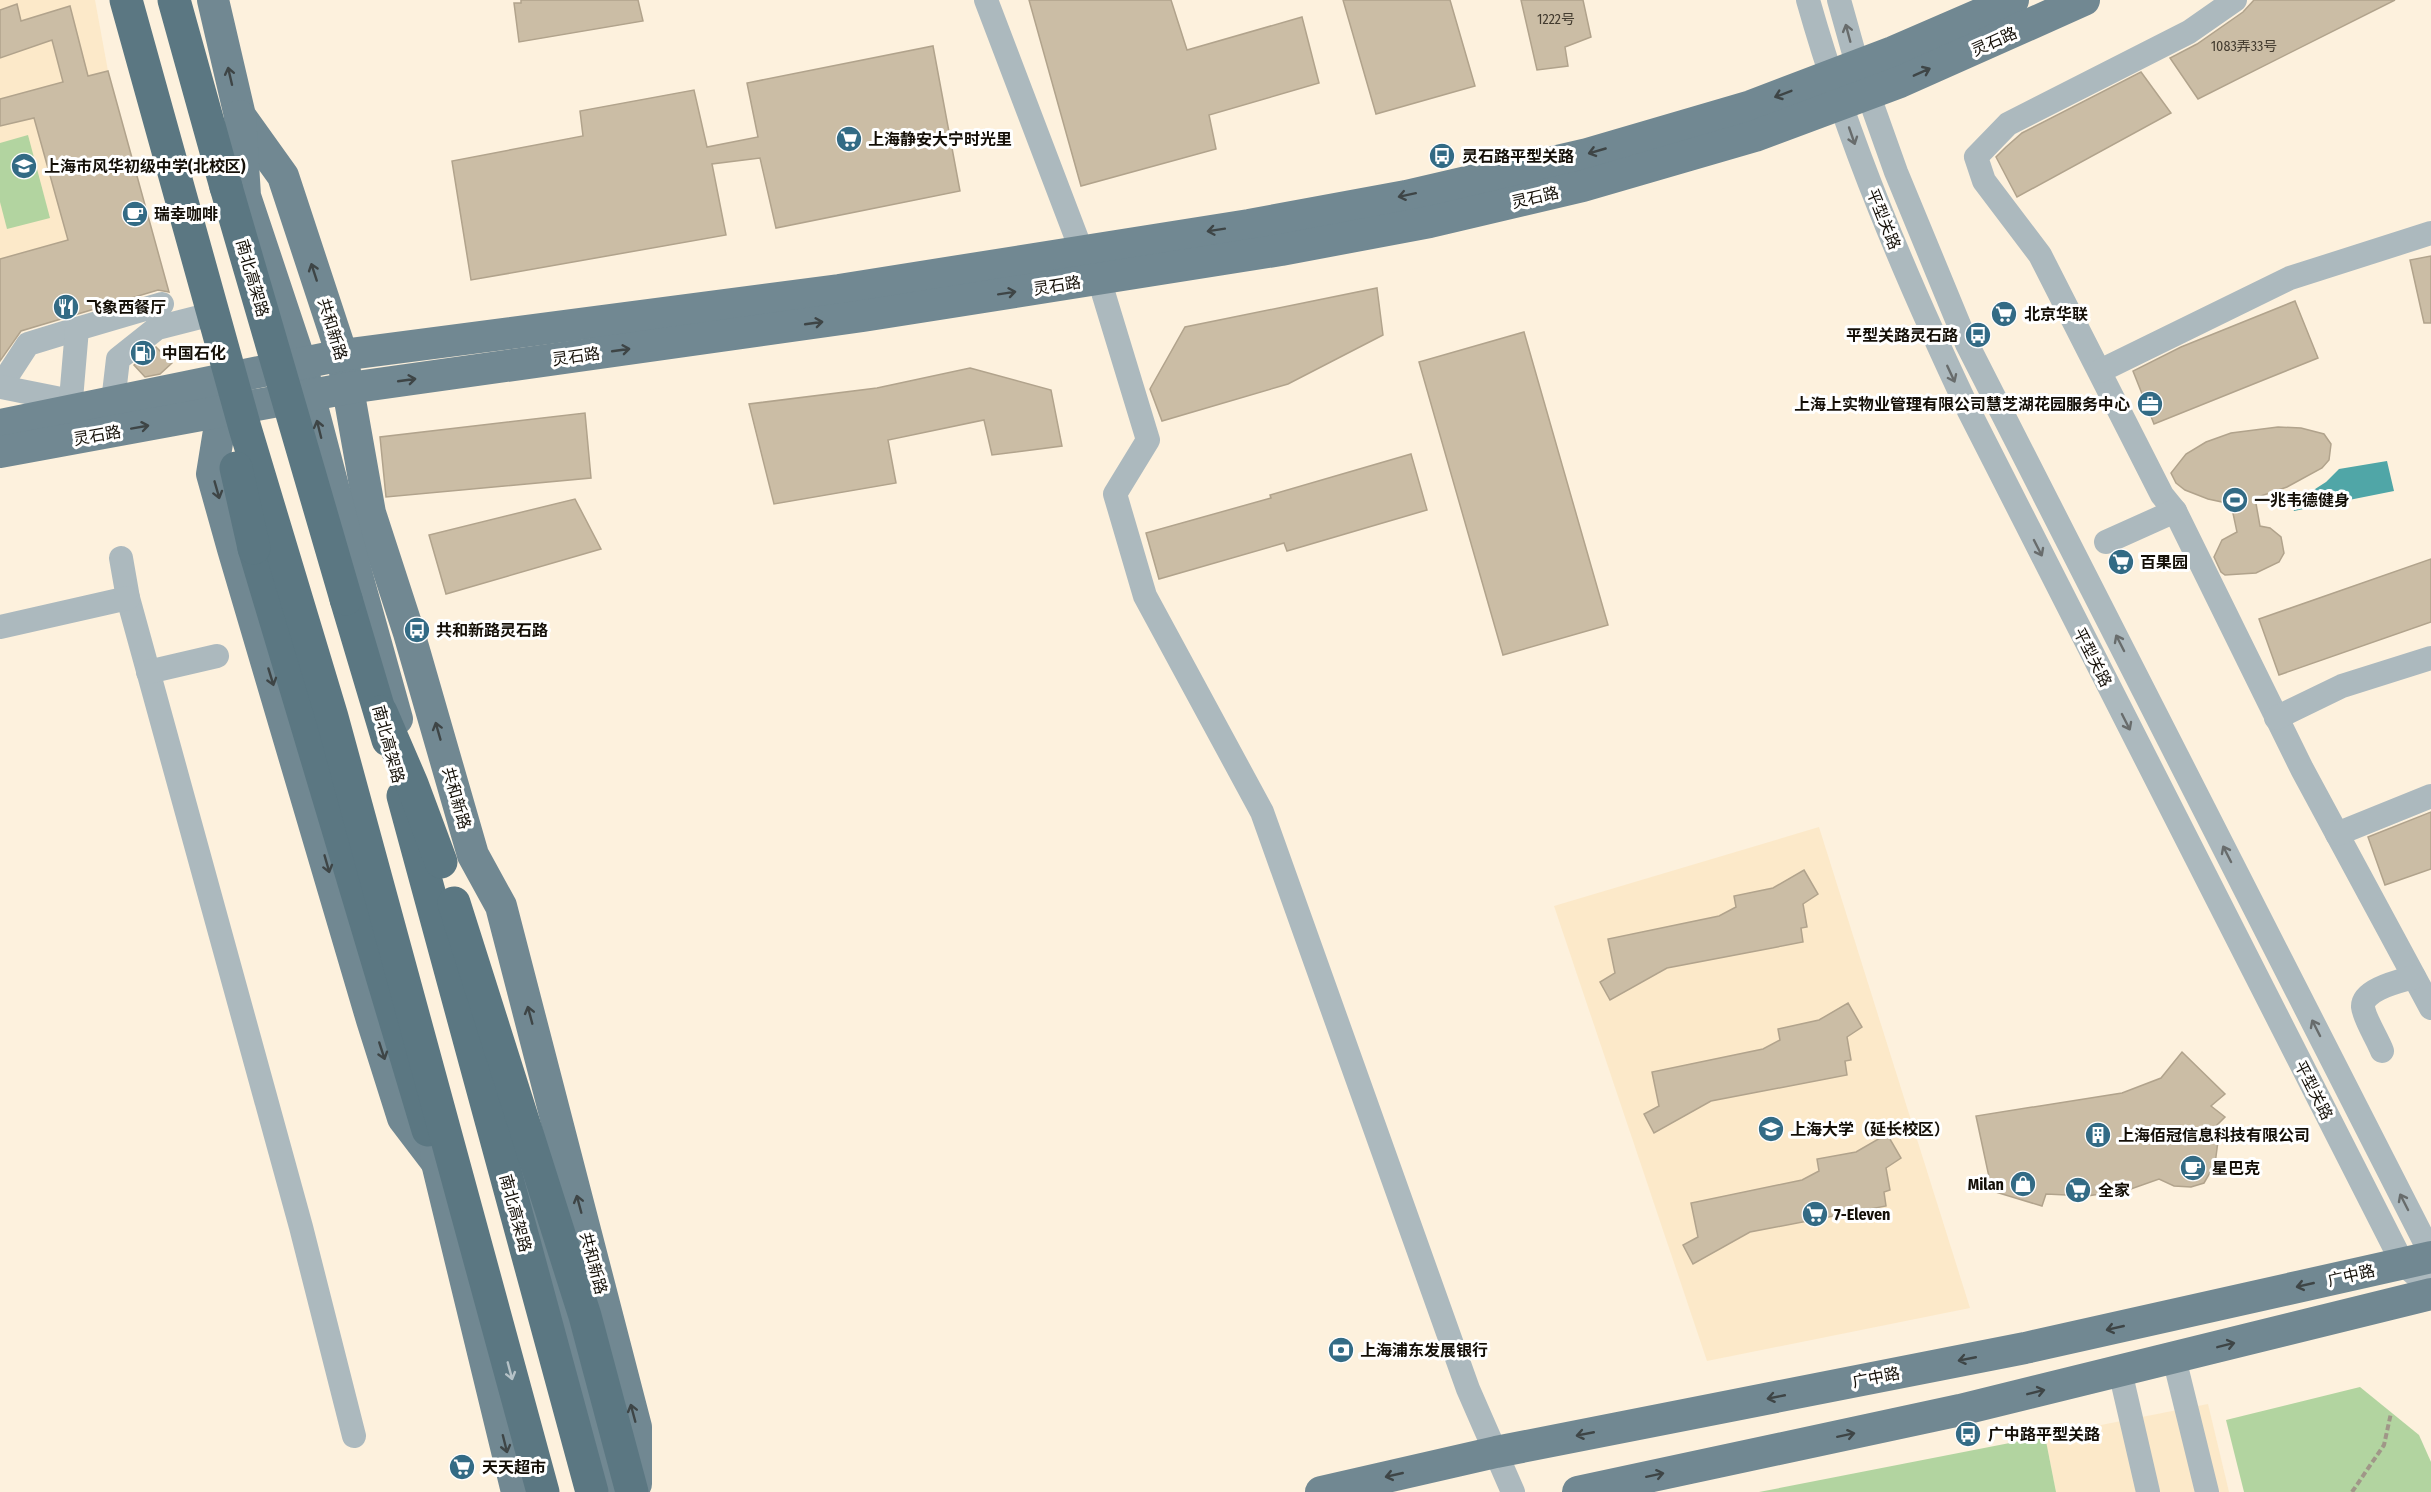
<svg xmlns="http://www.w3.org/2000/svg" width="2431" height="1492" font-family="'Fira Sans Condensed','Noto Sans SC',sans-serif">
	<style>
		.built { fill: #fce9c9 }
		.green { fill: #b2d4a0 }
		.water { fill: #50a6a7 }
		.building { fill: #cbbda5; stroke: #b1a38c; stroke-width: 1.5 }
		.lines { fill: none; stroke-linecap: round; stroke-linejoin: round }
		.path { stroke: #a09788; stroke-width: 4; stroke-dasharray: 6 3; stroke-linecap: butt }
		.minor { stroke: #acb9be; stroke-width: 24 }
		.major { stroke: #718892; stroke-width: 32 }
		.highway { stroke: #5b7782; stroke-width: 33 }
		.highway-bridge { stroke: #5b7782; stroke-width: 33 }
		.oneway { stroke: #686c6c }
		.oneway2 { stroke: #3e4546 }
		.oneway3 { stroke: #b5c2c7 }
		.labels { text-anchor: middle; stroke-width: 6; stroke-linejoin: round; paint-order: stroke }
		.number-label { font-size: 14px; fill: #423a2e }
		.street-label { font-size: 16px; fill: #140f07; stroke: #fff }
		.poi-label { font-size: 16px; font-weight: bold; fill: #140f07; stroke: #fff; text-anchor: start }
	</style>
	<rect width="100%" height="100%" fill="#fdf1dd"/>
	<g class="built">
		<path d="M 0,0 L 95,0 L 108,71 L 27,92 L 68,240 L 0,259 Z"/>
		<path d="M 1819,827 L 1970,1308 L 1707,1361 L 1554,906 Z"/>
		<path d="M 2208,1404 L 2229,1492 L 2056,1492 L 2045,1436 Z"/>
	</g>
	<g class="green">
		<path d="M 28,135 L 50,218 L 7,229 L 0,202 L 0,143 Z"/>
		<path d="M 2360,1387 L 2419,1435 L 2431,1462 L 2431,1492 L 2244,1492 L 2226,1420 Z"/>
		<path d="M 2045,1436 L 2056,1492 L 1759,1492 Z"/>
	</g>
	<path class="water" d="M 2387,461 L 2394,491 L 2294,511 L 2290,499 L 2312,491 L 2326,482 L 2339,469 Z"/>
	<g class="building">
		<path d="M 521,0 L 638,0 L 643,21 L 519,42 L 514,3 L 521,3 Z"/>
		<path d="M 1029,0 L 1171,0 L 1187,50 L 1302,17 L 1319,83 L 1209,115 L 1216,149 L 1081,186 Z"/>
		<path d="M 1343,0 L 1450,0 L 1475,86 L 1376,114 Z"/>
		<path d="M 1521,0 L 1583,0 L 1591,37 L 1565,47 L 1568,66 L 1537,70 Z"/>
		<path d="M 2254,0 L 2395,0 L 2198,99 L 2170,58 L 2197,44 L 2243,12 Z"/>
		<path d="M 17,4 L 21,21 L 70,6 L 88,76 L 108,71 L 169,292 L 158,290 L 21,331 L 0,361 L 0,259 L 68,240 L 34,118 L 0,126 L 0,99 L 63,82 L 52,40 L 0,58 L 0,10 Z"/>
		<path d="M 933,46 L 960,191 L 776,228 L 760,158 L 712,164 L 726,235 L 471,280 L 452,161 L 583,136 L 580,111 L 694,90 L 707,147 L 758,137 L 747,83 Z"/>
		<path d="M 2141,72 L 2171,113 L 2017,197 L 1996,157 L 2006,147 L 2022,133 Z"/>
		<path d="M 2431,256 L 2431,323 L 2424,323 L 2410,260 Z"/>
		<path d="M 1377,288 L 1383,335 L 1288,384 L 1162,421 L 1150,389 L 1185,327 Z"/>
		<path d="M 2295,301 L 2318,358 L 2154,424 L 2133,371 L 2181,347 Z"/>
		<path d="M 1524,332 L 1608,625 L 1503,655 L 1419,362 Z"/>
		<path d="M 156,347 L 172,363 L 160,374 L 145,377 L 134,365 Z"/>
		<path d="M 970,368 L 1051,390 L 1062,446 L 992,455 L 984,420 L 888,440 L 896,483 L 774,504 L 749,404 L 877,388 Z"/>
		<path d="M 585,413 L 591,478 L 386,497 L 380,437 Z"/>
		<path d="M 2278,427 L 2301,428 L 2324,434 L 2331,444 L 2329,460 L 2322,468 L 2287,487 L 2255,498 L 2260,526 L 2270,528 L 2281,537 L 2284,553 L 2279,562 L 2256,573 L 2225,575 L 2221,572 L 2214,557 L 2222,540 L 2237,532 L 2231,504 L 2208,499 L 2185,490 L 2176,483 L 2171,473 L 2186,454 L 2206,442 L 2231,433 Z"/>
		<path d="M 1411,454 L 1427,510 L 1287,551 L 1284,543 L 1159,579 L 1146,533 L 1271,498 L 1270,495 Z"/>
		<path d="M 575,499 L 601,549 L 446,594 L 429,535 Z"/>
		<path d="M 2431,559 L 2431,622 L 2279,675 L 2259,619 Z"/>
		<path d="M 2431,812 L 2431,869 L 2385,885 L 2368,837 Z"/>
		<path d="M 1804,870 L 1818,894 L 1803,904 L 1807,927 L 1801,928 L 1803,942 L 1667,968 L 1610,1000 L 1600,982 L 1615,973 L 1608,939 L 1719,916 L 1736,907 L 1734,896 L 1773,888 Z"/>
		<path d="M 1848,1003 L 1862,1027 L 1847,1037 L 1851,1060 L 1845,1061 L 1847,1075 L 1711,1101 L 1654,1133 L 1644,1114 L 1659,1106 L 1652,1072 L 1763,1049 L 1780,1040 L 1778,1029 L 1819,1020 Z"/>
		<path d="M 2182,1052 L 2225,1094 L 2211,1106 L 2225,1117 L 2213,1129 L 2218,1141 L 2215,1164 L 2204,1183 L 2191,1187 L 2174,1186 L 2159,1179 L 2128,1190 L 2087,1196 L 2046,1194 L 2042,1206 L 1992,1191 L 1976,1116 L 2122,1093 L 2161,1078 Z"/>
		<path d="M 1887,1134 L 1901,1158 L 1886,1168 L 1890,1190 L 1884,1192 L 1886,1206 L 1750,1232 L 1693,1264 L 1683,1245 L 1698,1237 L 1691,1203 L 1802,1180 L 1819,1171 L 1817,1159 L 1856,1152 Z"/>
	</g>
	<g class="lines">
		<path class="path" d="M 2352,1492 L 2384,1445 L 2391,1413"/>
		<g class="minor">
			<path d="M 986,0 L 1082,252"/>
			<path d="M 1808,0 C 1848,142 1906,278 1969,411 L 2403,1264 L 2431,1288"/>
			<path d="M 1839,0 L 1855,57 L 1896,172 L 1967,344 L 2431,1254"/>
			<path d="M 2235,0 L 2189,32 L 2008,124 L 1976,157 L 1984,181 L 2040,255 L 2162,495 L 2175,511 L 2302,769 L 2431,1008"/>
			<path d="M 1099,279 L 1148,440 L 1115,494 L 1145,596 L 1262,812 L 1468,1389 L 1513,1492"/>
			<path d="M 2100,371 L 2290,278 L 2431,233"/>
			<path d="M 0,387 L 28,344 L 77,329"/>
			<path d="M 1,387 L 71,401"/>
			<path d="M 113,402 L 118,359 L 157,328 L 204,316"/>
			<path d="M 70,411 L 77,329 L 162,304"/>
			<path d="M 2106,542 L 2175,511"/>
			<path d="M 121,558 L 128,598 L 301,1227 L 354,1436"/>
			<path d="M 0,627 L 128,598"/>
			<path d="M 148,672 L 217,656"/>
			<path d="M 2276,718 L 2342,686 L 2431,658"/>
			<path d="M 2337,834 L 2431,796"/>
			<path d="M 2382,1051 C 2378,1040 2364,1018 2363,1007 C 2362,989 2401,981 2414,977"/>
			<path d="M 2174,1358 L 2207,1492"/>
			<path d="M 2120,1371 L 2148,1492"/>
		</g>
		<g class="major">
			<path d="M 213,0 L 240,116 L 283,176 L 342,355 L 370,513 L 409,633 L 473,855 L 501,906 L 636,1427 L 636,1484"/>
			<path d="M 240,116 L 245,196 L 301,364 L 346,536 L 397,719"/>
			<path d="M 222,412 L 212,474 L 233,549 L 372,1020 L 403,1118 L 435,1160"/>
			<path d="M 0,425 L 342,355 L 839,290 L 1249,225 L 1406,196 L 1587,154 L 1751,106 L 1893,52 L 2013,0"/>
			<path d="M 0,452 L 349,388 L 863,316 L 1281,250 L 1430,222 L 1583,186 L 1755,136 L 1900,82 L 2084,0"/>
			<path d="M 435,1137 L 437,1163 L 517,1492"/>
			<path d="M 516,1152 L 607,1460 L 620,1481"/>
			<path d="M 1321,1492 L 1496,1452 L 2025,1348 L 2431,1257"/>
			<path d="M 1578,1492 L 1960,1410 L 2431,1294"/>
		</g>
		<g class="highway">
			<path d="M 174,0 L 226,187"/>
			<path d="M 254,548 L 428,1130"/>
			<path d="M 346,599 L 388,740"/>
			<path d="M 403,796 L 592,1492"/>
			<path d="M 454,903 L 585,1316 L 632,1492"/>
		</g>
		<g class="highway-bridge">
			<path d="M 126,0 L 245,428 L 332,717 L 543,1492"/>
			<path d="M 226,187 L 346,599"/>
			<path d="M 236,468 L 254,548"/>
			<path d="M 381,712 L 412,784 L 441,862"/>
		</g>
	</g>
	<defs><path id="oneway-shaft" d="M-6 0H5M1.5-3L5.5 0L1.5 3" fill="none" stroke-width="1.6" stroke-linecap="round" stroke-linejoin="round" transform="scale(1.5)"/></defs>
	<g class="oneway">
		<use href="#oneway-shaft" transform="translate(1848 33) rotate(-105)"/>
		<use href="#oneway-shaft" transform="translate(1852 136) rotate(71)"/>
		<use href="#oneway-shaft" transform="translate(1951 374) rotate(65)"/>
		<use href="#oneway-shaft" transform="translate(2038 548) rotate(63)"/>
		<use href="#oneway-shaft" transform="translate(2120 643) rotate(-117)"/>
		<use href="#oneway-shaft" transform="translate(2126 722) rotate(63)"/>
		<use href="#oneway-shaft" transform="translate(2227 854) rotate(-117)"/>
		<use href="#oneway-shaft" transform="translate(2316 1028) rotate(-117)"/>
		<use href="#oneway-shaft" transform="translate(2404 1202) rotate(-117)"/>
	</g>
	<g class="oneway2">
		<use href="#oneway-shaft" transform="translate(1922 72) rotate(-24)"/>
		<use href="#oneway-shaft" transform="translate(230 76) rotate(-103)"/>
		<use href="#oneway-shaft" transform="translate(1783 94) rotate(159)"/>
		<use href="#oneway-shaft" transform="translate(1597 151) rotate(164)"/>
		<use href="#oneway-shaft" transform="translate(1407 195) rotate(168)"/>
		<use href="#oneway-shaft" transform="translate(1216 230) rotate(171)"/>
		<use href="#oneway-shaft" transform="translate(314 272) rotate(-108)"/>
		<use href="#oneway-shaft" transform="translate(1007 293) rotate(-9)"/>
		<use href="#oneway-shaft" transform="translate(814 323) rotate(-8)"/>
		<use href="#oneway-shaft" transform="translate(621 350) rotate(-8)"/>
		<use href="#oneway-shaft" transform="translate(407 380) rotate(-8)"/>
		<use href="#oneway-shaft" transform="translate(140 427) rotate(-10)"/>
		<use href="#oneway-shaft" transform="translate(319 429) rotate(-104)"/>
		<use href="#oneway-shaft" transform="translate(217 490) rotate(74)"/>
		<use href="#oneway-shaft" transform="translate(271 677) rotate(73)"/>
		<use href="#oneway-shaft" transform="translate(438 731) rotate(-106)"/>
		<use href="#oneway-shaft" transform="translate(327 864) rotate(74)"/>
		<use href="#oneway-shaft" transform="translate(530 1015) rotate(-105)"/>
		<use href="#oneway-shaft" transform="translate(382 1051) rotate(72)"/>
		<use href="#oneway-shaft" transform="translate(579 1204) rotate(-105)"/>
		<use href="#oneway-shaft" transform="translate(2305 1285) rotate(167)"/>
		<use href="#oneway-shaft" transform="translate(2115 1328) rotate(167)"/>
		<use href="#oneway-shaft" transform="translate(2226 1345) rotate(-14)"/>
		<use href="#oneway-shaft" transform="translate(1967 1359) rotate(169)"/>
		<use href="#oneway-shaft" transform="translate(2036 1392) rotate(-14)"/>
		<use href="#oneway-shaft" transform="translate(1776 1397) rotate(169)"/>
		<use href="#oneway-shaft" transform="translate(633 1413) rotate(-105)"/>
		<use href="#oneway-shaft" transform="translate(1585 1434) rotate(169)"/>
		<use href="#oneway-shaft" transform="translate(1846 1435) rotate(-12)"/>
		<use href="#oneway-shaft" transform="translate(505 1444) rotate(76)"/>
		<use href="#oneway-shaft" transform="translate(1394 1475) rotate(167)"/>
		<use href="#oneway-shaft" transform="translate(1655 1475) rotate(-12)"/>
	</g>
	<use class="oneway3" href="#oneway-shaft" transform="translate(510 1371) rotate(75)"/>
	<defs>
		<g id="supermarket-disc" transform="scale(1.35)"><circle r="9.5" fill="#336b85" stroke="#fff"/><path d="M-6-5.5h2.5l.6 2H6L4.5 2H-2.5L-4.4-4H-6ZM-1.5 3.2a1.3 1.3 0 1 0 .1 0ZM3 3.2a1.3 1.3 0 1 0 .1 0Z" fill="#fff"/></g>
		<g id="bus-disc" transform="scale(1.35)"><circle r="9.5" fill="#336b85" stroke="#fff"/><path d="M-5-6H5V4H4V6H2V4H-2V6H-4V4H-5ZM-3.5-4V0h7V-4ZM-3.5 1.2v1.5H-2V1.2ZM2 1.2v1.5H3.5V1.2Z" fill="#fff"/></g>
		<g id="school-disc" transform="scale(1.35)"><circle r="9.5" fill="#336b85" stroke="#fff"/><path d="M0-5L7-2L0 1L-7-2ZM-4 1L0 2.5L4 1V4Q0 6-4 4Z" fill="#fff"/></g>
		<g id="cafe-disc" transform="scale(1.35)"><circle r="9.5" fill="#336b85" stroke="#fff"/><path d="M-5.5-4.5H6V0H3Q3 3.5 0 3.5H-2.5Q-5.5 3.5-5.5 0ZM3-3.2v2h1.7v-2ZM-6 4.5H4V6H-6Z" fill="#fff"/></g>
		<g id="restaurant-disc" transform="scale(1.35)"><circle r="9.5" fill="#336b85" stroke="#fff"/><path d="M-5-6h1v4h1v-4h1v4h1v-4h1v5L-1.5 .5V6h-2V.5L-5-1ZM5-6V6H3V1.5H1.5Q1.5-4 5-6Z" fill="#fff"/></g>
		<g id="fuel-disc" transform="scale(1.35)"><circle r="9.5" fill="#336b85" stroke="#fff"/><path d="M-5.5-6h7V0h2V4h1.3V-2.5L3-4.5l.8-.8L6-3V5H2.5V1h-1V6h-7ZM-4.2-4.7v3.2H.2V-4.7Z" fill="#fff"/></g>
		<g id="office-disc" transform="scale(1.35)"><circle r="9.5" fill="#336b85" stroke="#fff"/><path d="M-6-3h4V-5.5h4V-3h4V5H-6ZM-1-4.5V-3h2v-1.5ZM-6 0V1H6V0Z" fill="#fff"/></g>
		<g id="stadium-disc" transform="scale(1.35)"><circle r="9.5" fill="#336b85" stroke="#fff"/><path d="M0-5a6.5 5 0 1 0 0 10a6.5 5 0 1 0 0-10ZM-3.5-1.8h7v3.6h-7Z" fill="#fff"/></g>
		<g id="university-disc" transform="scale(1.35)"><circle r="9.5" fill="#336b85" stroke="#fff"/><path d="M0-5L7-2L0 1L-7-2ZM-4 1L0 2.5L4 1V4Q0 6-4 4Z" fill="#fff"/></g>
		<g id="building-disc" transform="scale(1.35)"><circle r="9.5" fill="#336b85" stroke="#fff"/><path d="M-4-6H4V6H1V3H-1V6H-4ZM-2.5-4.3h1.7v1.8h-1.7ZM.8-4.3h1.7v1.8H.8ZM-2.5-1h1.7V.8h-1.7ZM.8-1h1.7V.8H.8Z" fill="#fff"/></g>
		<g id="shop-disc" transform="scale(1.35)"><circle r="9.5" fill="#336b85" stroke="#fff"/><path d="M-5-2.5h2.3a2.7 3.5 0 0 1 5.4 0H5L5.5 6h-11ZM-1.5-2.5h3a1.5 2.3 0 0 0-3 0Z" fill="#fff"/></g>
		<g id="bank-disc" transform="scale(1.35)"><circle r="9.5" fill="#336b85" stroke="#fff"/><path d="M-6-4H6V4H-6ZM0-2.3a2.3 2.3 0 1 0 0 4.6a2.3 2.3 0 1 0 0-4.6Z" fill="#fff"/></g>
	</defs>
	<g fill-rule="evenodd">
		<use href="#supermarket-disc" x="849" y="139"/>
		<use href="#bus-disc" x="1442" y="156"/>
		<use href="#school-disc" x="24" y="166"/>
		<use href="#cafe-disc" x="135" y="214"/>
		<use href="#restaurant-disc" x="66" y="307"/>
		<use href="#supermarket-disc" x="2004" y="314"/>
		<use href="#bus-disc" x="1978" y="335"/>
		<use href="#fuel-disc" x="143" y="353"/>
		<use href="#office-disc" x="2150" y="404"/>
		<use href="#stadium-disc" x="2235" y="500"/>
		<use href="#supermarket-disc" x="2121" y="562"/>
		<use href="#bus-disc" x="417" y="630"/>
		<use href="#university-disc" x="1771" y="1129"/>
		<use href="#building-disc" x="2098" y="1135"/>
		<use href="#cafe-disc" x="2193" y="1168"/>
		<use href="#shop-disc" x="2023" y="1184"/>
		<use href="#supermarket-disc" x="2078" y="1190"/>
		<use href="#supermarket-disc" x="1815" y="1214"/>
		<use href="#bank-disc" x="1341" y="1350"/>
		<use href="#bus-disc" x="1968" y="1434"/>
		<use href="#supermarket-disc" x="462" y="1467"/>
	</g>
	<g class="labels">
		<g class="number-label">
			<text x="1556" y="24">1222号</text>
			<text x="2244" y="51">1083弄33号</text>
		</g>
		<g class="street-label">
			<text transform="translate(1994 41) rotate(-24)" y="6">灵石路</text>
			<text transform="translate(1535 197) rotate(-13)" y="6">灵石路</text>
			<text transform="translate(1884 219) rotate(68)" y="6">平型关路</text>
			<text transform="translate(253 278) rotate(74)" y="6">南北高架路</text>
			<text transform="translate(1057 285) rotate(-9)" y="6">灵石路</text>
			<text transform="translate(333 329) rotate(73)" y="6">共和新路</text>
			<text transform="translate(576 356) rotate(-8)" y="6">灵石路</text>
			<text transform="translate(97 435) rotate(-10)" y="6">灵石路</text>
			<text transform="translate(2093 657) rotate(63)" y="6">平型关路</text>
			<text transform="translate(389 744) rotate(75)" y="6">南北高架路</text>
			<text transform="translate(457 798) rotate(74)" y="6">共和新路</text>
			<text transform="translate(2314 1090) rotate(63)" y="6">平型关路</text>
			<text transform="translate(516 1213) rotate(75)" y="6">南北高架路</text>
			<text transform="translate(594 1263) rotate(75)" y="6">共和新路</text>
			<text transform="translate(2351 1275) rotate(-13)" y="6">广中路</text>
			<text transform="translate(1876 1377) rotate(-11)" y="6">广中路</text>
		</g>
		<g class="poi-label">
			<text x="868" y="145">上海静安大宁时光里</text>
			<text x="1462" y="162">灵石路平型关路</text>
			<text x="44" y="172">上海市风华初级中学(北校区)</text>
			<text x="154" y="220">瑞幸咖啡</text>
			<text x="86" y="313">飞象西餐厅</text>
			<text x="2024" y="320">北京华联</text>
			<text x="1958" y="341" text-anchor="end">平型关路灵石路</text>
			<text x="162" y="359">中国石化</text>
			<text x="2130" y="410" text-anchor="end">上海上实物业管理有限公司慧芝湖花园服务中心</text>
			<text x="2254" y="506">一兆韦德健身</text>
			<text x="2140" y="568">百果园</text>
			<text x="436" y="636">共和新路灵石路</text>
			<text x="1790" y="1135">上海大学（延长校区）</text>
			<text x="2118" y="1141">上海佰冠信息科技有限公司</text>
			<text x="2212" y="1174">星巴克</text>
			<text x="2004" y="1190" text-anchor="end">Milan</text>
			<text x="2098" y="1196">全家</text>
			<text x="1834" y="1220">7-Eleven</text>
			<text x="1360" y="1356">上海浦东发展银行</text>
			<text x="1988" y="1440">广中路平型关路</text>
			<text x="482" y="1473">天天超市</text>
		</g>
	</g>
</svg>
